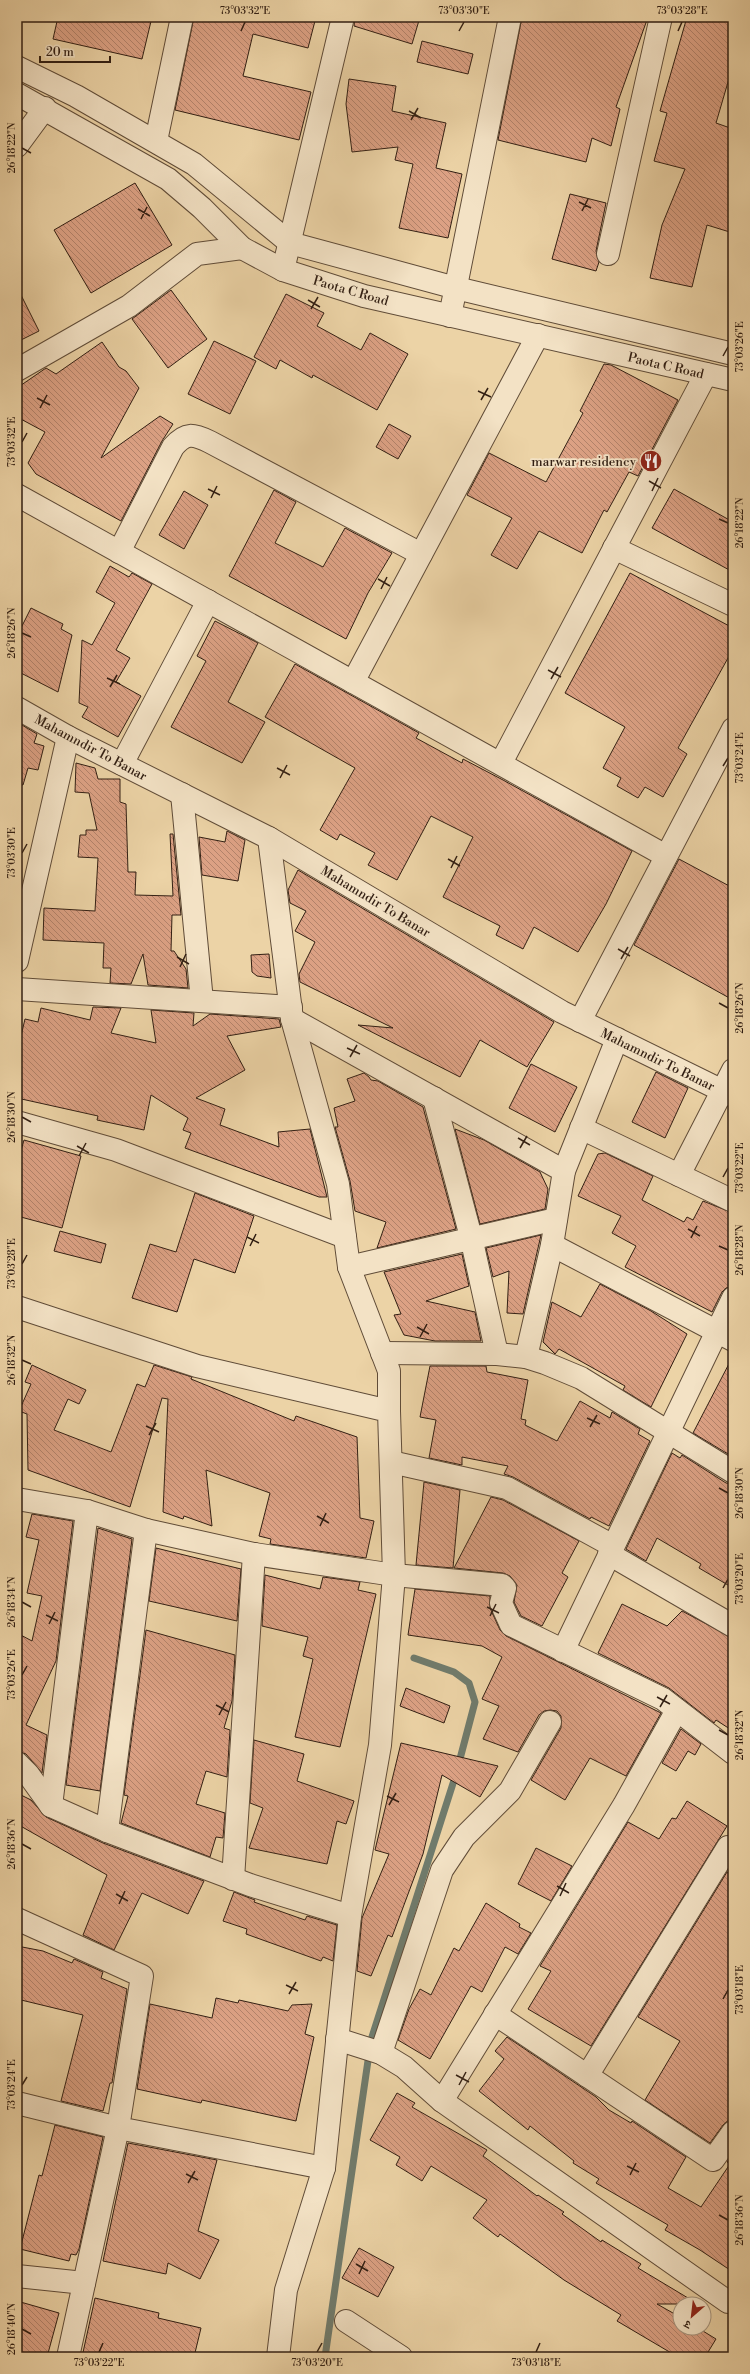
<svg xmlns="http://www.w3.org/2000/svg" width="750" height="2374" font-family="'Libre Bodoni','Noto Serif Devanagari',serif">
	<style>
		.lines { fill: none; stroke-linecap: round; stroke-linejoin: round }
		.stream { stroke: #707b6c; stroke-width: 7 }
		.building { fill: url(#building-back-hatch); stroke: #321f13 }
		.minor-casing { stroke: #604c38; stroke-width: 24 }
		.tertiary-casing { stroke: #604c38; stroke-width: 24 }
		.minor { stroke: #f3e2c5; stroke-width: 22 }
		.tertiary { stroke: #f3e2c5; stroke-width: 22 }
		.ticks { fill: none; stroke: #321f13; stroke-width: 1.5 }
		.labels { text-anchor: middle; stroke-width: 3.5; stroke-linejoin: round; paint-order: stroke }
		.street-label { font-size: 13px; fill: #321f13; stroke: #f3e2c5 }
		.poi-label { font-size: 13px; fill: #321f13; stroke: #f3e2c5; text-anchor: end }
		.neatline { fill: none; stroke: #321f13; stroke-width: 1.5 }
		.ticks-label { font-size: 10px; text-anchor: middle; fill: #321f13 }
	</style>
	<defs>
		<pattern id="building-back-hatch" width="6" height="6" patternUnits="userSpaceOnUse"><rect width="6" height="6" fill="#dca184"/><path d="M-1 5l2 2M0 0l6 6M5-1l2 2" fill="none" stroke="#b3836b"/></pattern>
	</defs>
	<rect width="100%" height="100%" fill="#ecd3a6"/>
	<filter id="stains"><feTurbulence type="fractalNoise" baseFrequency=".005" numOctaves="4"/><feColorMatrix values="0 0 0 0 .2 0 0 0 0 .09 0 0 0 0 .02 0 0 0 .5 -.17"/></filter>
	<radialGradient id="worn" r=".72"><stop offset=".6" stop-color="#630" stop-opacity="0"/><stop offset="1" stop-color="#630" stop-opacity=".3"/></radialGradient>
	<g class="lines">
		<path class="stream" d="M 325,2357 L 371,2040 L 456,1774 L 475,1702 L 469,1683 L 454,1672 L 414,1658"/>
	</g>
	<g class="building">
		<path d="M 58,17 L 152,17 L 142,59 L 53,39 Z"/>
		<path d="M 194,17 L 316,17 L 308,48 L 253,34 L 243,76 L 311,92 L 299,140 L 175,110 Z"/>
		<path d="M 355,17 L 420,17 L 412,44 L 354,26 Z"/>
		<path d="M 522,17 L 648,17 L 616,107 L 620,109 L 611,146 L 592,138 L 586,162 L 498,140 Z"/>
		<path d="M 687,17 L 733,17 L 733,65 L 716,123 L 733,129 L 733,233 L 707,225 L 692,287 L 650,278 L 662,225 L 685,169 L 654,161 L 667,113 L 660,111 Z"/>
		<path d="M 422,41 L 473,54 L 468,74 L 417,62 Z"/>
		<path d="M 349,79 L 396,86 L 392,111 L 446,123 L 436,168 L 462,174 L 448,238 L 399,228 L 413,164 L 395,160 L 398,147 L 352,152 L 346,104 Z"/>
		<path d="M 135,183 L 172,245 L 91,293 L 54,230 Z"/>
		<path d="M 570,194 L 606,203 L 596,251 L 599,262 L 596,271 L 552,259 Z"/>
		<path d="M 17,287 L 39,331 L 17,342 Z"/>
		<path d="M 171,290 L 207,339 L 168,368 L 132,319 Z"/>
		<path d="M 286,294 L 324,313 L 317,326 L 361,350 L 370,333 L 408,354 L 377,410 L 313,375 L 312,378 L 280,360 L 276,369 L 254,357 Z"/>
		<path d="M 214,341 L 256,361 L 230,414 L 188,394 Z"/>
		<path d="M 102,342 L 119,367 L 126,371 L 139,388 L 101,458 L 160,416 L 173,424 L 162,441 L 121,521 L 36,474 L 28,463 L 45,432 L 17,417 L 17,388 L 46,368 L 56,374 Z"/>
		<path d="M 604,364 L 611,365 L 678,400 L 638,476 L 629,472 L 607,512 L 604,510 L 582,553 L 539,531 L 517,569 L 491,555 L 512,518 L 467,495 L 489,453 L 546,482 L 583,413 L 580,411 Z"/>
		<path d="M 389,424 L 411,436 L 398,459 L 376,447 Z"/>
		<path d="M 674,489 L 733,522 L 733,572 L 652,528 Z"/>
		<path d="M 274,490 L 296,502 L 275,543 L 323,567 L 345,528 L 392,553 L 368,593 L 346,639 L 229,576 Z"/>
		<path d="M 184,491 L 208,505 L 184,549 L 159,535 Z"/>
		<path d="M 110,566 L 129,577 L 132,573 L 152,584 L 116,650 L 130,658 L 116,682 L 141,696 L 118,737 L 82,717 L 88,707 L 79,703 L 82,640 L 92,645 L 115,603 L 96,592 Z"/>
		<path d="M 630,573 L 733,628 L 733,649 L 678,748 L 687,754 L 663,797 L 645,787 L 638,798 L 617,786 L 621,778 L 603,768 L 625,727 L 565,693 Z"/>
		<path d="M 31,608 L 63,624 L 61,629 L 72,635 L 58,692 L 17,671 L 17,636 Z"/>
		<path d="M 215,621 L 258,643 L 228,702 L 265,722 L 242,763 L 171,727 L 206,661 L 197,656 Z"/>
		<path d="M 295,664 L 419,733 L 416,738 L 462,763 L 463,759 L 503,780 L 632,851 L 606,904 L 578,952 L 534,927 L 523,949 L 496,935 L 500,926 L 443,897 L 473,837 L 431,816 L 397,880 L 368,865 L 375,853 L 340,834 L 337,840 L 320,830 L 355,768 L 265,717 Z"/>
		<path d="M 17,722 L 37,734 L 34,743 L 44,746 L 38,770 L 28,768 L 23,785 L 17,784 Z"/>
		<path d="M 76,763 L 95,768 L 98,779 L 120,779 L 120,802 L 126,804 L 128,872 L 136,872 L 135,895 L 173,896 L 170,834 L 173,834 L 181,915 L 172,915 L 171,951 L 174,951 L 186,969 L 188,988 L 148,985 L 143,954 L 131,984 L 110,983 L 111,968 L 103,968 L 104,943 L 43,940 L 44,908 L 95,911 L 98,858 L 78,857 L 80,835 L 86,835 L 86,830 L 97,830 L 89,793 L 75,792 Z"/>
		<path d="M 227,831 L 245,840 L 238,881 L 202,875 L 199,837 L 225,842 Z"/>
		<path d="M 679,859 L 733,888 L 733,1000 L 634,945 Z"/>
		<path d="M 298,870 L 554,1022 L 527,1067 L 480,1040 L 460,1077 L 358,1025 L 393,1028 L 300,982 L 299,974 L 315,942 L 295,931 L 306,911 L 290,903 L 288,890 Z"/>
		<path d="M 269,954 L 271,978 L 257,976 L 252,972 L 251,955 Z"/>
		<path d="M 93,1007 L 121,1008 L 111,1033 L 156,1043 L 151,1010 L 194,1013 L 193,1026 L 210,1014 L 279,1019 L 281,1027 L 227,1036 L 245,1070 L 196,1098 L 225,1109 L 220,1125 L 279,1147 L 278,1132 L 310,1129 L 327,1197 L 319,1197 L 185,1148 L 191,1133 L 183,1130 L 188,1118 L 151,1095 L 144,1130 L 97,1120 L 98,1116 L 17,1098 L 17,1053 L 25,1019 L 38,1022 L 41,1008 L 90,1020 Z"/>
		<path d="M 531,1064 L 577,1087 L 555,1132 L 509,1108 Z"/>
		<path d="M 656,1072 L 688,1088 L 665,1138 L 632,1122 Z"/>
		<path d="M 364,1073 L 369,1077 L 371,1080 L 378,1081 L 423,1107 L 456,1229 L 377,1248 L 386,1222 L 355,1211 L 350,1181 L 335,1127 L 338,1127 L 334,1108 L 355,1101 L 347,1079 Z"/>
		<path d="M 455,1129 L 484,1140 L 540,1172 L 548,1189 L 545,1209 L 480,1224 Z"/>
		<path d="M 24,1140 L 81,1156 L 62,1228 L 17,1216 L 17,1165 Z"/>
		<path d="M 605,1153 L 653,1176 L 642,1200 L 684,1222 L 687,1217 L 693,1220 L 703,1201 L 733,1213 L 733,1286 L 726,1288 L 722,1292 L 712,1312 L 625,1267 L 636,1246 L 612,1233 L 621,1216 L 578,1196 L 598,1154 Z"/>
		<path d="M 195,1193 L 254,1216 L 235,1273 L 194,1259 L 177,1312 L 132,1298 L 150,1244 L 176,1252 Z"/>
		<path d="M 60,1231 L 106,1244 L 101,1263 L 54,1251 Z"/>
		<path d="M 541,1235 L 523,1314 L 507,1313 L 509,1271 L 493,1277 L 486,1248 Z"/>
		<path d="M 462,1254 L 469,1286 L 426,1301 L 475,1312 L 481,1341 L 435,1341 L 404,1335 L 394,1315 L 401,1314 L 384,1272 Z"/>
		<path d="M 600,1284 L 651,1311 L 687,1334 L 651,1407 L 623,1390 L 625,1386 L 559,1349 L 555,1354 L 543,1342 L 552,1302 L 581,1317 Z"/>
		<path d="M 733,1356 L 733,1457 L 693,1433 Z"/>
		<path d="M 32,1365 L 86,1390 L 79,1404 L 68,1399 L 54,1430 L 111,1452 L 137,1384 L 145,1387 L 154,1365 L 192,1377 L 191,1379 L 294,1421 L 296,1416 L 357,1437 L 360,1518 L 374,1521 L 366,1558 L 270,1544 L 271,1539 L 259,1536 L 270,1493 L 206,1470 L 212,1526 L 184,1516 L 183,1519 L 163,1512 L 168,1399 L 162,1398 L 130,1507 L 28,1470 L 27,1414 L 19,1411 L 31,1384 L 25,1382 Z"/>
		<path d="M 430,1366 L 486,1366 L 487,1372 L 528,1380 L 521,1419 L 526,1420 L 525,1425 L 557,1441 L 580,1401 L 610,1418 L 612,1412 L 640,1429 L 638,1434 L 650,1441 L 609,1526 L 591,1517 L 590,1519 L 513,1477 L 504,1474 L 508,1466 L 462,1457 L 462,1465 L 429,1458 L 436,1420 L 420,1417 Z"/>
		<path d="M 672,1453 L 680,1458 L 682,1455 L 726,1483 L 733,1484 L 733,1588 L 699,1568 L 701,1564 L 657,1538 L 646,1561 L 626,1549 Z"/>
		<path d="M 424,1482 L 460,1490 L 453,1568 L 416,1565 Z"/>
		<path d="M 491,1497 L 503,1500 L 579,1541 L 562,1573 L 568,1577 L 542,1626 L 521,1616 L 514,1602 L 517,1585 L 510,1576 L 503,1573 L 454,1568 Z"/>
		<path d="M 32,1514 L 73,1521 L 56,1661 L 26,1725 L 47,1735 L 42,1773 L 26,1754 L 17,1751 L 17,1633 L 32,1641 L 42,1596 L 27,1593 L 39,1540 L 26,1537 Z"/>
		<path d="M 98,1528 L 132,1539 L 100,1791 L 66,1785 Z"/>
		<path d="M 156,1548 L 241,1569 L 237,1621 L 149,1601 Z"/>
		<path d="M 265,1575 L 320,1589 L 323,1577 L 360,1582 L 358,1590 L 376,1594 L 340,1747 L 295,1737 L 313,1659 L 303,1656 L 308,1637 L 262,1626 Z"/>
		<path d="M 415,1589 L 490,1596 L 490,1608 L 500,1630 L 506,1636 L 661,1713 L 626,1776 L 590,1758 L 565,1800 L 531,1780 L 561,1728 L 561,1716 L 557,1711 L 550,1710 L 544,1711 L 539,1715 L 518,1752 L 483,1739 L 499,1706 L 482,1699 L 502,1657 L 482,1646 L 408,1635 Z"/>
		<path d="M 622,1604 L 667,1626 L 682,1611 L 733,1638 L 733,1731 L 716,1720 L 714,1723 L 669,1688 L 598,1653 Z"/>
		<path d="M 146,1630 L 235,1655 L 232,1701 L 224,1728 L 230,1730 L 227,1777 L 206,1771 L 196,1804 L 225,1813 L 223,1838 L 216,1837 L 210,1857 L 121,1823 L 128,1796 L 124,1795 Z"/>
		<path d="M 406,1688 L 450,1706 L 444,1723 L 400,1706 Z"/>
		<path d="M 681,1729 L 701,1744 L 695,1755 L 688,1751 L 676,1771 L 662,1763 Z"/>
		<path d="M 254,1740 L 304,1754 L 297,1781 L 354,1801 L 346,1824 L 337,1821 L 327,1864 L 249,1848 L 263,1808 L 250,1803 Z"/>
		<path d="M 401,1743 L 498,1766 L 480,1797 L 442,1775 L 423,1854 L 392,1937 L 388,1935 L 371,1976 L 357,1971 L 362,1918 L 389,1854 L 375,1850 Z"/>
		<path d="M 17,1793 L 31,1800 L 46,1817 L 103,1843 L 204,1881 L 188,1914 L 142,1893 L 114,1950 L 83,1935 L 107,1875 L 17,1824 Z"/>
		<path d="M 687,1801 L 727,1826 L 591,2046 L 528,2009 L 551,1971 L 540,1966 L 628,1822 L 659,1839 L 672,1818 L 676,1819 Z"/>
		<path d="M 536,1848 L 572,1866 L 551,1901 L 518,1884 Z"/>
		<path d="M 727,1872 L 733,1875 L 733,2116 L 723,2125 L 710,2143 L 645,2100 L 680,2041 L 638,2017 Z"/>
		<path d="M 234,1892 L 255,1900 L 254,1902 L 305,1920 L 307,1916 L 337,1925 L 333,1961 L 323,1957 L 321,1961 L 246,1934 L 247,1929 L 223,1921 Z"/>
		<path d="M 486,1903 L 520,1924 L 519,1927 L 531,1933 L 518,1954 L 505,1947 L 482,1992 L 471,1986 L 430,2059 L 398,2040 L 409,2009 L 420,1989 L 431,1995 L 454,1948 L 459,1951 Z"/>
		<path d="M 17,1946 L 43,1951 L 72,1963 L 74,1959 L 103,1972 L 101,1978 L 127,1989 L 112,2083 L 110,2083 L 103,2111 L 61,2101 L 83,2015 L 17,1999 Z"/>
		<path d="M 216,1998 L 238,2003 L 239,2000 L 288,2011 L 292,2005 L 312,2004 L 305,2034 L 314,2037 L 296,2121 L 202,2100 L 201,2103 L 137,2089 L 150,2004 L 212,2018 Z"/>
		<path d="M 507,2037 L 596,2097 L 609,2110 L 631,2123 L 632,2121 L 686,2157 L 668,2188 L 701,2207 L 730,2164 L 727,2162 L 733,2154 L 733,2272 L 700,2250 L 665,2230 L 668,2225 L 596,2183 L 599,2179 L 573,2163 L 574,2161 L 530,2126 L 528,2130 L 479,2091 L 504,2059 L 495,2051 Z"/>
		<path d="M 397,2093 L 415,2103 L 412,2107 L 487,2150 L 483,2156 L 537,2196 L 538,2195 L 564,2212 L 562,2214 L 601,2242 L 602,2240 L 641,2264 L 638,2268 L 698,2304 L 657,2304 L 680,2317 L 680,2328 L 698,2328 L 716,2339 L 705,2357 L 678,2357 L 617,2321 L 621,2315 L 564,2280 L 500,2234 L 498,2237 L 473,2218 L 487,2200 L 431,2166 L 422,2181 L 396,2165 L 400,2157 L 370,2140 Z"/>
		<path d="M 55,2125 L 103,2137 L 79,2249 L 76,2255 L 71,2254 L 69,2261 L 20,2249 L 39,2175 L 42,2176 Z"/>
		<path d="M 128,2143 L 217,2160 L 198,2231 L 219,2240 L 200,2279 L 168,2263 L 166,2274 L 103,2261 Z"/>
		<path d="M 359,2248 L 394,2267 L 378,2297 L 342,2278 Z"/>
		<path d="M 95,2298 L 159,2313 L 158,2318 L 201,2328 L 194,2357 L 82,2357 Z"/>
		<path d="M 17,2301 L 59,2313 L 47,2357 L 17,2357 Z"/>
	</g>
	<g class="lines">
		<g class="minor-casing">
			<g id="minor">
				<path d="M 156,141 L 182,17"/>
				<path d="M 17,146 L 45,108"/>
				<path d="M 608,254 L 661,17"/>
				<path d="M 283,270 L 343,17"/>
				<path d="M 450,316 L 510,17"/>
				<path d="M 17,370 L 129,306 L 197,254 L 242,248"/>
				<path d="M 17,495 L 666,856"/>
				<path d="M 614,548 L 733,605"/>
				<path d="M 119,552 L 173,447 C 186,432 193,434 210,442 L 421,554"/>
				<path d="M 353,682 L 538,335"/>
				<path d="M 17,708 L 68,737 L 269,838 L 562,1012 L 733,1096"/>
				<path d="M 501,763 L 706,374"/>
				<path d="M 122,764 L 208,601"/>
				<path d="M 182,794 L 202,1001"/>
				<path d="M 269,838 L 292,1019 L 338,1184 L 349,1267 L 389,1371 L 389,1411"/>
				<path d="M 17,961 L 68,737"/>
				<path d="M 17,989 L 291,1007"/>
				<path d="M 292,1019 L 564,1171"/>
				<path d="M 580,1021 L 733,729"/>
				<path d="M 434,1098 L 471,1237 L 497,1354"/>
				<path d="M 17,1122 L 116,1150 L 345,1237"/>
				<path d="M 581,1128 L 733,1201"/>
				<path d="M 679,1175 L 733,1070"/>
				<path d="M 552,1245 L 733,1340"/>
				<path d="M 349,1267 L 556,1219"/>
				<path d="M 17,1307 L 197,1366 L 389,1411 L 394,1575 L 380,1745 L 350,1916 L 324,2168 L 286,2290 L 278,2357"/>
				<path d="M 382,1353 L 497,1354 L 526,1357 L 545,1363 L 581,1378 L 733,1472"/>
				<path d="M 526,1357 L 552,1245 L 564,1171 L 617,1039"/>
				<path d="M 391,1462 L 507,1488 L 613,1546"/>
				<path d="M 17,1499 L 87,1511"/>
				<path d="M 609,1554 L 733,1626"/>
				<path d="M 563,1651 L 733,1298"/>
				<path d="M 17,1763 L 28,1774 L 51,1806 L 107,1831 L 250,1885 L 350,1916"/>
				<path d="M 51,1806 L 87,1511 L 146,1530 L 254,1554 L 394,1575 L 502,1585 L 505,1588 L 501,1603 L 511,1625 L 663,1699 L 733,1753"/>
				<path d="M 107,1831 L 146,1530"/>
				<path d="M 233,1879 L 254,1554"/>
				<path d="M 17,1919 L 142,1976 L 118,2128 L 324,2168"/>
				<path d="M 495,2014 L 713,2160 L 733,2132"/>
				<path d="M 337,2039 L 381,2053 L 404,2067 L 442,2101 L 728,2302 L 733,2302"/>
				<path d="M 381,2053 L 442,1870 L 464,1837 L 510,1791 L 550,1722"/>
				<path d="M 587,2076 L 728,1847"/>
				<path d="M 442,2101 L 624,1805 L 677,1710"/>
				<path d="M 17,2103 L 118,2128 L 68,2357"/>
				<path d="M 17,2276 L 84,2283"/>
				<path d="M 346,2321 L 401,2357"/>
			</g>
		</g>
		<g class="tertiary-casing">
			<g id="tertiary">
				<path d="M 17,67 L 76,96 L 194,164 L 290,243 L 456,288 L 733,354"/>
				<path d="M 17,94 L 168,179 L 202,208 L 242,248 L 283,270 L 364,296 L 733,380"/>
			</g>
		</g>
		<use href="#minor" class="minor"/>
		<use href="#tertiary" class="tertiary"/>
	</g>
	<path class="ticks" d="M 241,31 L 245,22M 459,31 L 464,22M 678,31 L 682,22M 409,111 L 421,118M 411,120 L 418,108M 22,148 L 31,153M 579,202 L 591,208M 138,209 L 150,216M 582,211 L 588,199M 141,219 L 147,207M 308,300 L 320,307M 311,309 L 318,297M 723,356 L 728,347M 478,391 L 491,397M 37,398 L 50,405M 481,400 L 488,388M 40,408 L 47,395M 22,442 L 27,433M 649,481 L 661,488M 208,489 L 220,495M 652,491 L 658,478M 211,498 L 217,486M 719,519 L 728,523M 378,579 L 390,586M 381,589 L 387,577M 22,633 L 31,637M 548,670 L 561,677M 107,678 L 120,684M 551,679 L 558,667M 110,687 L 117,675M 723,766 L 728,758M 277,768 L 290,775M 280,778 L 287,765M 22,853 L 27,844M 448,859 L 460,866M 451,868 L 457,856M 618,949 L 630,956M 177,957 L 189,964M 621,959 L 628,947M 180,967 L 186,954M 719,1003 L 728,1008M 347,1048 L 360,1054M 350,1057 L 357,1045M 22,1117 L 31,1122M 518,1138 L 530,1145M 77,1146 L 89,1153M 520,1148 L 527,1136M 79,1156 L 86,1143M 723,1177 L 728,1168M 688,1229 L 700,1236M 247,1237 L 259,1243M 691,1238 L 697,1226M 250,1246 L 256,1234M 719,1246 L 728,1250M 22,1264 L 27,1255M 417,1327 L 429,1334M 420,1337 L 427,1324M 22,1360 L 31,1364M 587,1418 L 600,1424M 146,1426 L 159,1432M 590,1427 L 597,1415M 149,1435 L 156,1423M 719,1488 L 728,1493M 317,1516 L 329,1523M 320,1526 L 326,1513M 723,1588 L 728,1579M 22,1602 L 31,1607M 487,1607 L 499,1613M 46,1615 L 58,1621M 490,1616 L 496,1604M 49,1624 L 55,1612M 22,1675 L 27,1666M 657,1697 L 670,1704M 216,1705 L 229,1712M 660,1707 L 667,1695M 219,1715 L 226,1702M 719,1730 L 728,1735M 387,1796 L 399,1802M 389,1805 L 396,1793M 22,1844 L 31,1849M 557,1886 L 569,1893M 116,1894 L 128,1901M 560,1896 L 566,1883M 119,1904 L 125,1891M 286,1985 L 298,1991M 289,1994 L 296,1982M 723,1999 L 728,1990M 456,2075 L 469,2082M 22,2085 L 27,2077M 459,2085 L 466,2072M 627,2166 L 639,2172M 186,2174 L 198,2180M 630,2175 L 636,2163M 188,2183 L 195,2171M 719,2215 L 728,2220M 356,2264 L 368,2271M 359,2274 L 365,2261M 22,2329 L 31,2334M 99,2352 L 103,2343M 317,2352 L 322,2343M 536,2352 L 540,2343"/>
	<defs>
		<g id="restaurant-disc" transform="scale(1.15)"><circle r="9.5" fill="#8f2418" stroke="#f3e2c5"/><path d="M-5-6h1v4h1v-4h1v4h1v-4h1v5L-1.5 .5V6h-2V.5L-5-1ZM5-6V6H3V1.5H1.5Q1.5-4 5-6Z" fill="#fff"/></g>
	</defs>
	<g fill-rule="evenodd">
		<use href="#restaurant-disc" x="651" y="461"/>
	</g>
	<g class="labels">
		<g class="street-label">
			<text transform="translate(351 290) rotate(16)" y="5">Paota C Road</text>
			<text transform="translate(666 365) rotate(13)" y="5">Paota C Road</text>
			<text transform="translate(91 747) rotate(28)" y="5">Mahamndir To Banar</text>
			<text transform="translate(376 901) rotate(31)" y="5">Mahamndir To Banar</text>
			<text transform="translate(658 1059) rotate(26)" y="5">Mahamndir To Banar</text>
		</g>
		<g class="poi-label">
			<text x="636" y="466">marwar residency</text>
		</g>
	</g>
	<rect width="750" height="2374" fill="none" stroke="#ecd3a6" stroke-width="44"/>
	<g transform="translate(692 2316) rotate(208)"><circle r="19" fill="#f3e2c5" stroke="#a6947e"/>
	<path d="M0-3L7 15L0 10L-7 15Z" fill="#8f2418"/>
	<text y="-6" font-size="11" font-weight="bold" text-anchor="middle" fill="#321f13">उ</text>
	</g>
	<path d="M40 56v6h70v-6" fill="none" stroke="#321f13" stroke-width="2"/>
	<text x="46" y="56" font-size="12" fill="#321f13" stroke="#f3e2c5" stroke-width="3" paint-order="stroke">20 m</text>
	<rect x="22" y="22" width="706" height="2330" class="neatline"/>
	<g class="ticks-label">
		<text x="245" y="14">73°03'32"E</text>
		<text x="464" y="14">73°03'30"E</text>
		<text x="682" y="14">73°03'28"E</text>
		<text transform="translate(11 148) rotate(-90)" y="4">26°18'22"N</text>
		<text transform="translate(739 347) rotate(-90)" y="4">73°03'26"E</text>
		<text transform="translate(11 442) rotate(-90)" y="4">73°03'32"E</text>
		<text transform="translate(739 523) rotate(-90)" y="4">26°18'22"N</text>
		<text transform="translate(11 633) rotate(-90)" y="4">26°18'26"N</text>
		<text transform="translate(739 758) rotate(-90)" y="4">73°03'24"E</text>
		<text transform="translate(11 853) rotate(-90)" y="4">73°03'30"E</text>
		<text transform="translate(739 1008) rotate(-90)" y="4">26°18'26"N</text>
		<text transform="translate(11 1117) rotate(-90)" y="4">26°18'30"N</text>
		<text transform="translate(739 1168) rotate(-90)" y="4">73°03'22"E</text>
		<text transform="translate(739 1250) rotate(-90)" y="4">26°18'28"N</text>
		<text transform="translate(11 1264) rotate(-90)" y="4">73°03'28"E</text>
		<text transform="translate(11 1360) rotate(-90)" y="4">26°18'32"N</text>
		<text transform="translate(739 1493) rotate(-90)" y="4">26°18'30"N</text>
		<text transform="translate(739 1579) rotate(-90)" y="4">73°03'20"E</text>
		<text transform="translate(11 1602) rotate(-90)" y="4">26°18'34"N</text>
		<text transform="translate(11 1675) rotate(-90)" y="4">73°03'26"E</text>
		<text transform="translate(739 1735) rotate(-90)" y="4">26°18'32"N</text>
		<text transform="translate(11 1844) rotate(-90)" y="4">26°18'36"N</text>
		<text transform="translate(739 1990) rotate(-90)" y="4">73°03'18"E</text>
		<text transform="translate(11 2085) rotate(-90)" y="4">73°03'24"E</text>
		<text transform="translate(739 2220) rotate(-90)" y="4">26°18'36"N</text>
		<text transform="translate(11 2329) rotate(-90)" y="4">26°18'40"N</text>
		<text x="99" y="2366">73°03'22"E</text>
		<text x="317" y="2366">73°03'20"E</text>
		<text x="536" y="2366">73°03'18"E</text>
	</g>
	<rect width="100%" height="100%" filter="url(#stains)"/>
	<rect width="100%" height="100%" fill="url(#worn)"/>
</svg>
